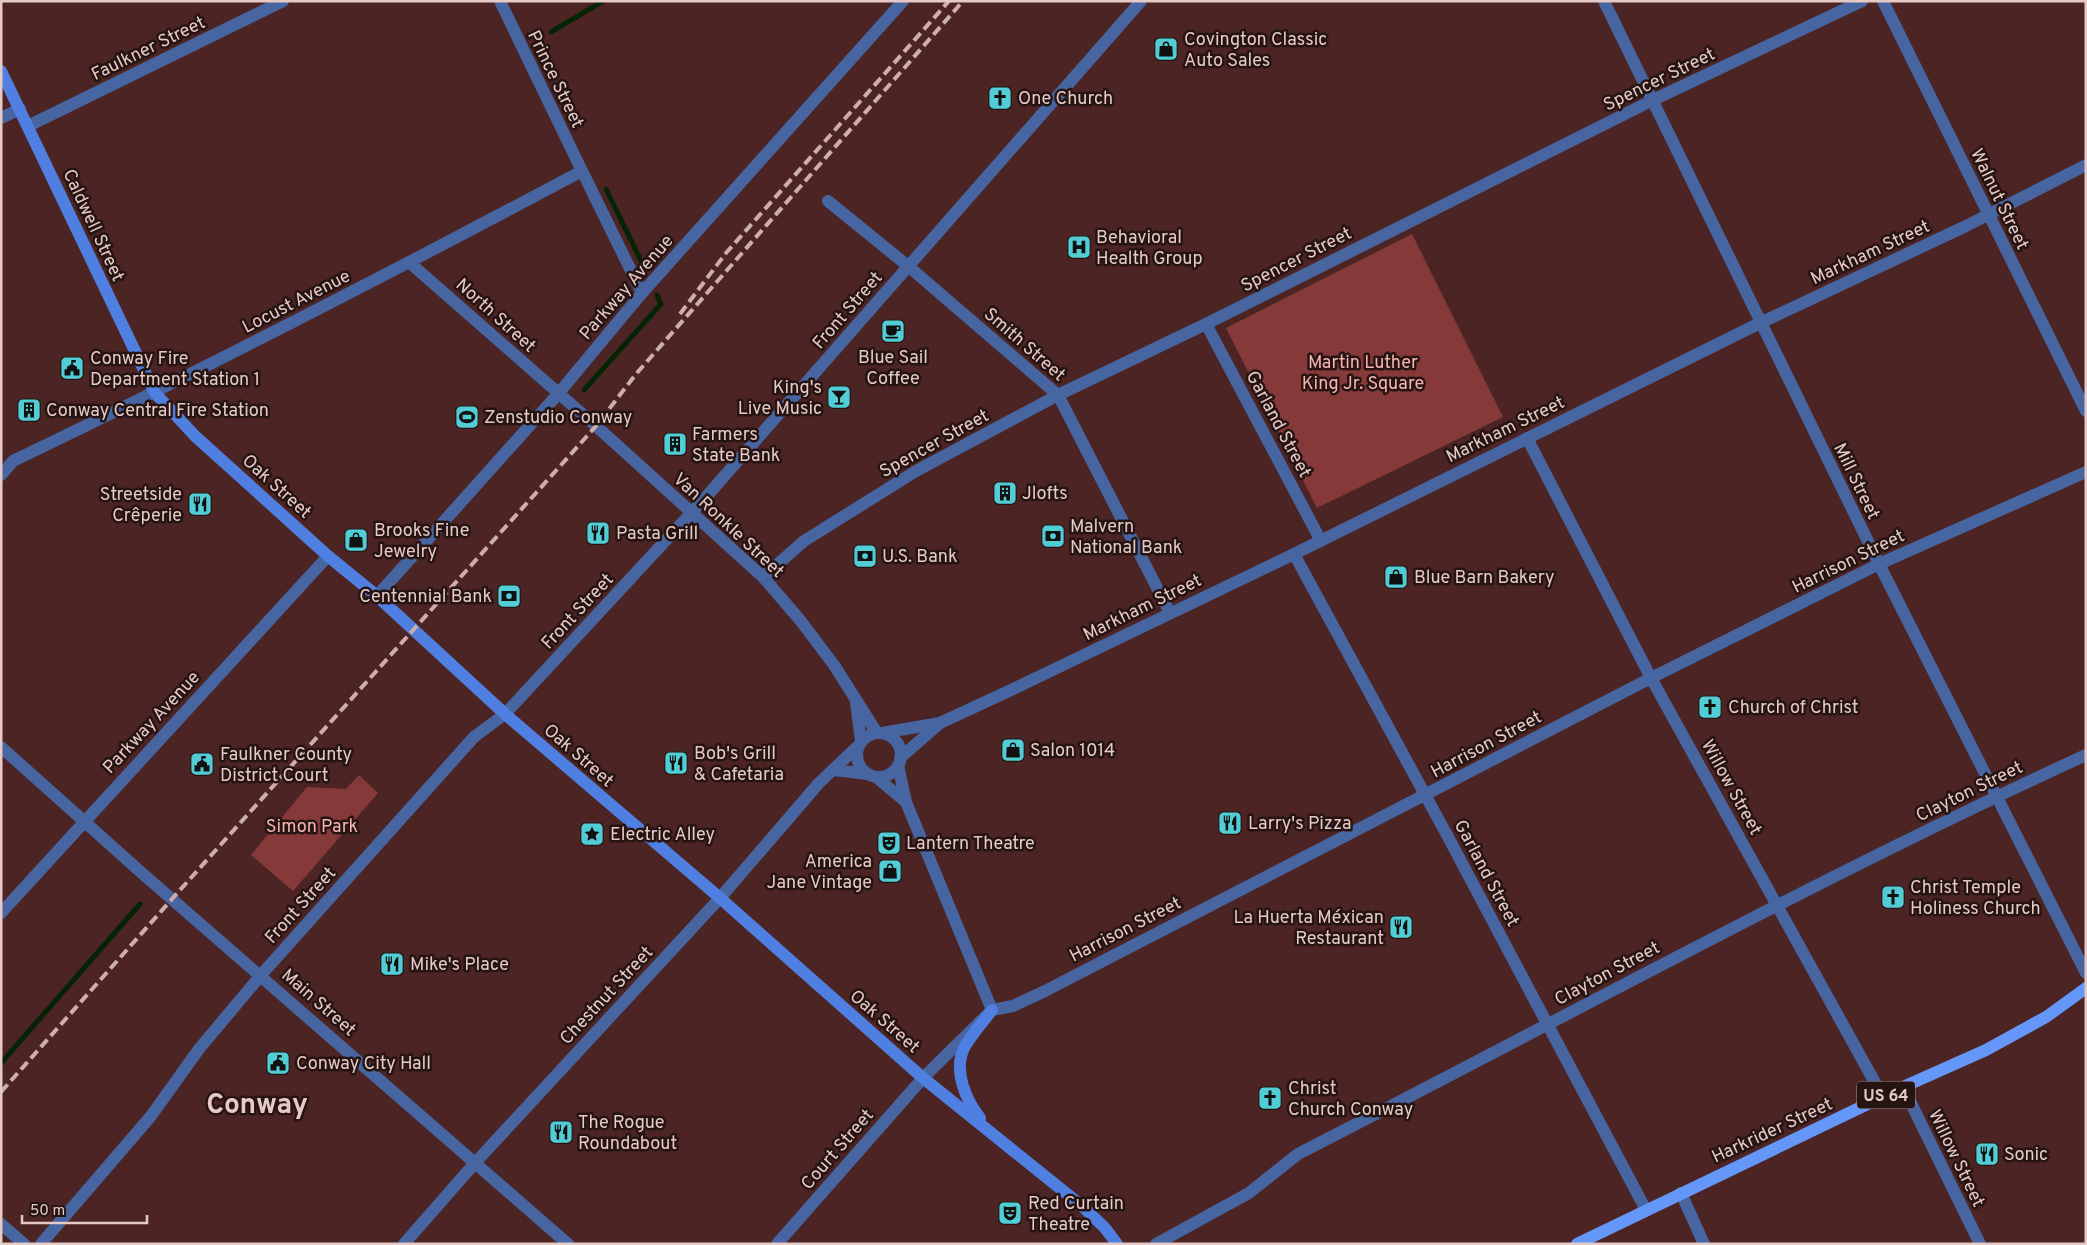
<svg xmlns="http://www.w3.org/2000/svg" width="2087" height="1245" font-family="Overpass,sans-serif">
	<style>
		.green { fill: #853a39 }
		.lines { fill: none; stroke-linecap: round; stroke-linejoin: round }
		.stream { stroke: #052404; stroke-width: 5 }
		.minor { stroke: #4665a1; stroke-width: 12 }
		.tertiary { stroke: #4665a1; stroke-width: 12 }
		.secondary { stroke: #4f7fe0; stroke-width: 12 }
		.primary { stroke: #6597f9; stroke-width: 12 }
		.rail { stroke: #ccafad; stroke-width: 4; stroke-dasharray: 10 5; stroke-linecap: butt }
		.labels { text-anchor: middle; stroke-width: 5; stroke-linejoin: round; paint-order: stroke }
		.shield { fill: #261413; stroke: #ac9392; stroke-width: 1 }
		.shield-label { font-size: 16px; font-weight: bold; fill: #e5cac8 }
		.poi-label { font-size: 18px; fill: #e5cac8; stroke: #261413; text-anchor: start }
		.street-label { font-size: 18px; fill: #e5cac8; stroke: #261413 }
		.park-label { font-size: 18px; fill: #f7b4b0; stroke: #261413 }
		.town-label { font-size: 28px; font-weight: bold; fill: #e5cac8; stroke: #261413 }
	</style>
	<rect width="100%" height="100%" fill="#4c2423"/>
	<g class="green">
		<path d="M 1412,234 L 1503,417 L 1317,508 L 1226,328 Z"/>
		<path d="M 359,775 L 378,793 L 293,891 L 251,855 L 307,787 L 346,789 Z"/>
	</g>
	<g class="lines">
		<g class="stream">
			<path d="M 551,32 L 603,1"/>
			<path d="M 606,189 L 645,269"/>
			<path d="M 584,390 L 661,304 L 657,295"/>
			<path d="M 1,1063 L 140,904"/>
		</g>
		<g class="minor">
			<path d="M 1604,1 L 1879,564 L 2086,973"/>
			<path d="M 1883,1 L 2086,411"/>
			<path d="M 1,118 L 20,109"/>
			<path d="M 28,126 L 283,1"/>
			<path d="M 828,201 L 908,266 L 1058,395 L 1170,613"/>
			<path d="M 410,263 L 596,426 L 763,577 L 800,620 L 834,665 L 877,733"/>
			<path d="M 1206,324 L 1321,541"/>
			<path d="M 1527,438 L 1651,678 L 1883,1097"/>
			<path d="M 1,475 L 13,461 C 205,369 394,271 582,171 L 642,293"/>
			<path d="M 1294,554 L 1447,835 L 1646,1210"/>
			<path d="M 763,577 L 804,541 L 916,471 L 1058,395 L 1206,324 L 1653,100 L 1862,1"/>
			<path d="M 377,596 L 558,394 L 642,293 L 903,1"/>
			<path d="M 856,703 L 861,741"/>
			<path d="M 1,747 L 143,874 L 568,1244"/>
			<path d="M 898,765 L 906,802 L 992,1010"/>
			<path d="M 876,777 L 906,802"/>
			<path d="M 1,913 L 328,556"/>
			<path d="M 1903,1087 L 1980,1244"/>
			<path d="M 1681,1193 L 1704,1244"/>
			<path d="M 1,1224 L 24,1244"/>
			<path d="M 404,1244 L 474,1164 L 720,898"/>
			<path d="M 777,1244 L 923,1078 L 992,1010 L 1013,1006 L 1045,991 L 1651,678 L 1879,564 L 2086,472"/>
			<path d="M 1156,1244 L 1249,1193 L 1298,1154 C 1560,1020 1818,878 2086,755"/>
		</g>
		<g class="tertiary">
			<path d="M 500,1 L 582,171"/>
			<path d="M 882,733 L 940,723 L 1011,690 L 1294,554 L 1760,323 L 1966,226 L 2086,165"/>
			<circle cx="879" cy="755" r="22"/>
			<path d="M 900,758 L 940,723"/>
			<path d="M 833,770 L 868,774"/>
			<path d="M 720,898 L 819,783 L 858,746"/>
			<path d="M 41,1244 L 151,1116 L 199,1049 L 261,975 L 474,737 L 505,714 L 706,497 L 1141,1"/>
		</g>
		<g class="secondary">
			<path d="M 1,71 L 155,393 L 195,436 L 328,556 L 377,596 L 505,714 L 720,898 L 923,1078 L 1082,1206 L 1105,1228 L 1117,1244"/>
			<path d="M 980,1118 C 966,1100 953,1071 964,1048 C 971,1035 983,1022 992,1010"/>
		</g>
		<path class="primary" d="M 1577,1244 L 1903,1087 L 1986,1050 L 2046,1017 L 2086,988"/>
		<g class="rail">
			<path d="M 680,314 L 726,253 L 949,1"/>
			<path d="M 1,1092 L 172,899 L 596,426 L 636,374 L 963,1"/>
		</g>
	</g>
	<defs>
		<g id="shop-square" transform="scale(1.25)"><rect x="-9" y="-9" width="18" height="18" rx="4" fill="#52ccd5" stroke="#261413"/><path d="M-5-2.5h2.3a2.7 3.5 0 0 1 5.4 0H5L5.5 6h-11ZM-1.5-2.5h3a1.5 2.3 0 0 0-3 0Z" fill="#111"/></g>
		<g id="church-square" transform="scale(1.25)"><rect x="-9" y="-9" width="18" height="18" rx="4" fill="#52ccd5" stroke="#261413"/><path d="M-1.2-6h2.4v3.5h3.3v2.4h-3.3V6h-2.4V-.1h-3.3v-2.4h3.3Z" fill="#111"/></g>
		<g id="hospital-square" transform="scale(1.25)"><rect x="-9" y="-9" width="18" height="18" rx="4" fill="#52ccd5" stroke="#261413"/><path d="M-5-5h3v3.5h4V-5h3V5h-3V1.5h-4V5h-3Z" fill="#111"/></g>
		<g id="cafe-square" transform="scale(1.25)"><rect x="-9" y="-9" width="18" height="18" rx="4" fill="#52ccd5" stroke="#261413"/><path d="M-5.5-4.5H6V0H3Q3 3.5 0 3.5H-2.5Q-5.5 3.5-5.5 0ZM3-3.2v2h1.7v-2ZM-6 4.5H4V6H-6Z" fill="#111"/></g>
		<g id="civic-square" transform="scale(1.25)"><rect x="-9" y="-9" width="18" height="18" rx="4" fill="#52ccd5" stroke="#261413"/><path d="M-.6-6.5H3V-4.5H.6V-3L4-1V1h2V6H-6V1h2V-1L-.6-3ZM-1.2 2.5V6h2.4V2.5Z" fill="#111"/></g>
		<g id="bar-square" transform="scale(1.25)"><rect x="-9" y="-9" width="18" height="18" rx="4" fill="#52ccd5" stroke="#261413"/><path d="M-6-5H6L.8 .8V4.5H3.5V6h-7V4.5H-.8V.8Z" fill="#111"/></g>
		<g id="building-square" transform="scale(1.25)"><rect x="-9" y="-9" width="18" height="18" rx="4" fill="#52ccd5" stroke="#261413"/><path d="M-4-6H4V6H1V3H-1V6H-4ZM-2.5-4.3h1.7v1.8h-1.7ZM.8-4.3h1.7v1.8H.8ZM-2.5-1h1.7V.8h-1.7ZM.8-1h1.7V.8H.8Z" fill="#111"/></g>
		<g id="stadium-square" transform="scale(1.25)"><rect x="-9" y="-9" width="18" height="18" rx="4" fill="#52ccd5" stroke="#261413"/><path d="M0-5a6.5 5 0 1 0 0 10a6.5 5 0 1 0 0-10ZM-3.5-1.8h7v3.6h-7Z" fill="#111"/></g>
		<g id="restaurant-square" transform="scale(1.25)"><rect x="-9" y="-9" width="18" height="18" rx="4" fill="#52ccd5" stroke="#261413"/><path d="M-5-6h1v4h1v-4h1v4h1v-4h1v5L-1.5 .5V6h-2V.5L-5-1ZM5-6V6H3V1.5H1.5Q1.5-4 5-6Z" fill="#111"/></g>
		<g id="bank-square" transform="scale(1.25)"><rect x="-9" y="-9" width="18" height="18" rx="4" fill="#52ccd5" stroke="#261413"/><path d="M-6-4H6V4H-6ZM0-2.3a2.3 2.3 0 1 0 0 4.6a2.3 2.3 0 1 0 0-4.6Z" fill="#111"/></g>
		<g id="sight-square" transform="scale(1.25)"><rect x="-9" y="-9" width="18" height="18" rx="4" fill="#52ccd5" stroke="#261413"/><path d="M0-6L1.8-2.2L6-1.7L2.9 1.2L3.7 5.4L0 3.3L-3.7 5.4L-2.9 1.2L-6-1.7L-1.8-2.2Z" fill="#111"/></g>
		<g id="theatre-square" transform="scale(1.25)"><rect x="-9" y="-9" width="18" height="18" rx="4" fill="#52ccd5" stroke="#261413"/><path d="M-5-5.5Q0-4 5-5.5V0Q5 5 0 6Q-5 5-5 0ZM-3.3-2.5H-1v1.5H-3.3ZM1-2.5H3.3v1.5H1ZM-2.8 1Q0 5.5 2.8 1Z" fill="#111"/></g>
	</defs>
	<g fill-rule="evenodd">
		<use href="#shop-square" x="1166" y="49"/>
		<use href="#church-square" x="1000" y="98"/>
		<use href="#hospital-square" x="1079" y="247"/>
		<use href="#cafe-square" x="893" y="331"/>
		<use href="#civic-square" x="72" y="368"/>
		<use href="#bar-square" x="839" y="397"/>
		<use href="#building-square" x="29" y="410"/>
		<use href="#stadium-square" x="467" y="417"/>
		<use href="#building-square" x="675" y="444"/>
		<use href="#building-square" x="1005" y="493"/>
		<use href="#restaurant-square" x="200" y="504"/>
		<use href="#restaurant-square" x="598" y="533"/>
		<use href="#bank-square" x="1053" y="536"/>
		<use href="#shop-square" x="356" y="540"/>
		<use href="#bank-square" x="865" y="556"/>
		<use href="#shop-square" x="1396" y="577"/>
		<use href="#bank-square" x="509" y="596"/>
		<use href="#church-square" x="1710" y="707"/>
		<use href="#shop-square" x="1013" y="750"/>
		<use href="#restaurant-square" x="676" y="763"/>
		<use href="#civic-square" x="202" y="764"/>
		<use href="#restaurant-square" x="1230" y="823"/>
		<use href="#sight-square" x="592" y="834"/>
		<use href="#theatre-square" x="889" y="843"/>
		<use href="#shop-square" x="890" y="871"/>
		<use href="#church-square" x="1893" y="897"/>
		<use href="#restaurant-square" x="1401" y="927"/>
		<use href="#restaurant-square" x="392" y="964"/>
		<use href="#civic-square" x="278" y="1063"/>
		<use href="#church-square" x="1270" y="1098"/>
		<use href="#restaurant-square" x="561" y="1132"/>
		<use href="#restaurant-square" x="1987" y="1154"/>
		<use href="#theatre-square" x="1010" y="1213"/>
	</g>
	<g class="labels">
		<rect class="shield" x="1857" y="1081.5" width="58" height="27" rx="4"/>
		<g class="shield-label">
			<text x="1886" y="1101">US 64</text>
		</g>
		<g class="poi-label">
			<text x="1184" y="45">Covington Classic<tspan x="1184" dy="21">Auto Sales</tspan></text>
			<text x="1018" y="104">One Church</text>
			<text x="1096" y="243">Behavioral<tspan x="1096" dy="21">Health Group</tspan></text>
			<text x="893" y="363" text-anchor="middle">Blue Sail<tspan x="893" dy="21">Coffee</tspan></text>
			<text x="90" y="364">Conway Fire<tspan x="90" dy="21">Department Station 1</tspan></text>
			<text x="822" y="393" text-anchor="end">King's<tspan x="822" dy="21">Live Music</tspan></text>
			<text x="46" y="416">Conway Central Fire Station</text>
			<text x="484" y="423">Zenstudio Conway</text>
			<text x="692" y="440">Farmers<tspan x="692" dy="21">State Bank</tspan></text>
			<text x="1022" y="499">Jlofts</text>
			<text x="182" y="500" text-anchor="end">Streetside<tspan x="182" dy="21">Crêperie</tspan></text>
			<text x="1070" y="532">Malvern<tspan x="1070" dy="21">National Bank</tspan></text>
			<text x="374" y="536">Brooks Fine<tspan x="374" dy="21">Jewelry</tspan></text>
			<text x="616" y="539">Pasta Grill</text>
			<text x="882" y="562">U.S. Bank</text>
			<text x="1414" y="583">Blue Barn Bakery</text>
			<text x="492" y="602" text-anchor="end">Centennial Bank</text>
			<text x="1728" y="713">Church of Christ</text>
			<text x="1030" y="756">Salon 1014</text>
			<text x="694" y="759">Bob's Grill<tspan x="694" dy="21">&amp; Cafetaria</tspan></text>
			<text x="220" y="760">Faulkner County<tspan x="220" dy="21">District Court</tspan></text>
			<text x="1248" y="829">Larry's Pizza</text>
			<text x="610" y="840">Electric Alley</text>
			<text x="906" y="849">Lantern Theatre</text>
			<text x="872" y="867" text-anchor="end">America<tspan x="872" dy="21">Jane Vintage</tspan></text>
			<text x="1910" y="893">Christ Temple<tspan x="1910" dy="21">Holiness Church</tspan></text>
			<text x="1384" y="923" text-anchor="end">La Huerta Méxican<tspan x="1384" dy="21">Restaurant</tspan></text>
			<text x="410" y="970">Mike's Place</text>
			<text x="296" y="1069">Conway City Hall</text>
			<text x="1288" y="1094">Christ<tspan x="1288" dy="21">Church Conway</tspan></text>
			<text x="578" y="1128">The Rogue<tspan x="578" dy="21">Roundabout</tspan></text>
			<text x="2004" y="1160">Sonic</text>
			<text x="1028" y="1209">Red Curtain<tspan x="1028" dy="21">Theatre</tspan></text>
		</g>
		<g class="street-label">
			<text transform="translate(148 48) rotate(-26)" y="6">Faulkner Street</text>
			<text transform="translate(556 79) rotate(64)" y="6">Prince Street</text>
			<text transform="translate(1659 79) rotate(-26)" y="6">Spencer Street</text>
			<text transform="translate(2000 199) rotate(64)" y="6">Walnut Street</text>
			<text transform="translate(94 225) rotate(65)" y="6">Caldwell Street</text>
			<text transform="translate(1870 252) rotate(-25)" y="6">Markham Street</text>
			<text transform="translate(1296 259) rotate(-27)" y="6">Spencer Street</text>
			<text transform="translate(626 287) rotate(-49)" y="6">Parkway Avenue</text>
			<text transform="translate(296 301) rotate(-27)" y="6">Locust Avenue</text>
			<text transform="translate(847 310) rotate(-49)" y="6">Front Street</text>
			<text transform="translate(496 315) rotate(42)" y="6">North Street</text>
			<text transform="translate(1025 344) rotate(41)" y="6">Smith Street</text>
			<text transform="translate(1279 424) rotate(62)" y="6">Garland Street</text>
			<text transform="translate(1505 429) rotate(-26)" y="6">Markham Street</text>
			<text transform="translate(934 443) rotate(-29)" y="6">Spencer Street</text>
			<text transform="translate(1857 481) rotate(64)" y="6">Mill Street</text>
			<text transform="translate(277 486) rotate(42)" y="6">Oak Street</text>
			<text transform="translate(729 525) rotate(43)" y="6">Van Ronkle Street</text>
			<text transform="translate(1848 561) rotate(-26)" y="6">Harrison Street</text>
			<text transform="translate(1142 607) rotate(-26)" y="6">Markham Street</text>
			<text transform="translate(577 611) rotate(-47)" y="6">Front Street</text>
			<text transform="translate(151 722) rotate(-47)" y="6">Parkway Avenue</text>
			<text transform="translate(1486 744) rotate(-28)" y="6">Harrison Street</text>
			<text transform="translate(579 755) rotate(41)" y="6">Oak Street</text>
			<text transform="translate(1732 787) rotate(61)" y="6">Willow Street</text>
			<text transform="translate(1969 791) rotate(-26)" y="6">Clayton Street</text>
			<text transform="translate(1487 873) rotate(62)" y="6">Garland Street</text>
			<text transform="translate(300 905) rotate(-48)" y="6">Front Street</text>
			<text transform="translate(1125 929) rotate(-27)" y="6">Harrison Street</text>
			<text transform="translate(1607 973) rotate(-28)" y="6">Clayton Street</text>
			<text transform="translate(606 995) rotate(-47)" y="6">Chestnut Street</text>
			<text transform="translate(319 1002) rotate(41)" y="6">Main Street</text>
			<text transform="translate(885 1021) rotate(41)" y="6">Oak Street</text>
			<text transform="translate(1772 1130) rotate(-25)" y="6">Harkrider Street</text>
			<text transform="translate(837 1149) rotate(-49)" y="6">Court Street</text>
			<text transform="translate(1957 1158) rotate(64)" y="6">Willow Street</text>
		</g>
		<g class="park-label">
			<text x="1363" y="368">Martin Luther<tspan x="1363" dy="21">King Jr. Square</tspan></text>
			<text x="312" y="832">Simon Park</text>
		</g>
		<g class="town-label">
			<text x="257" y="1113">Conway</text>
		</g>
	</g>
	<rect width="2087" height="1245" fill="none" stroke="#e5cac8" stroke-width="5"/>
	<path d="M22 1215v8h125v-8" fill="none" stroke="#e5cac8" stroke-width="2.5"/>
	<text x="30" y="1215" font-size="15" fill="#e5cac8" stroke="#261413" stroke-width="4" paint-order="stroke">50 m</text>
</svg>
